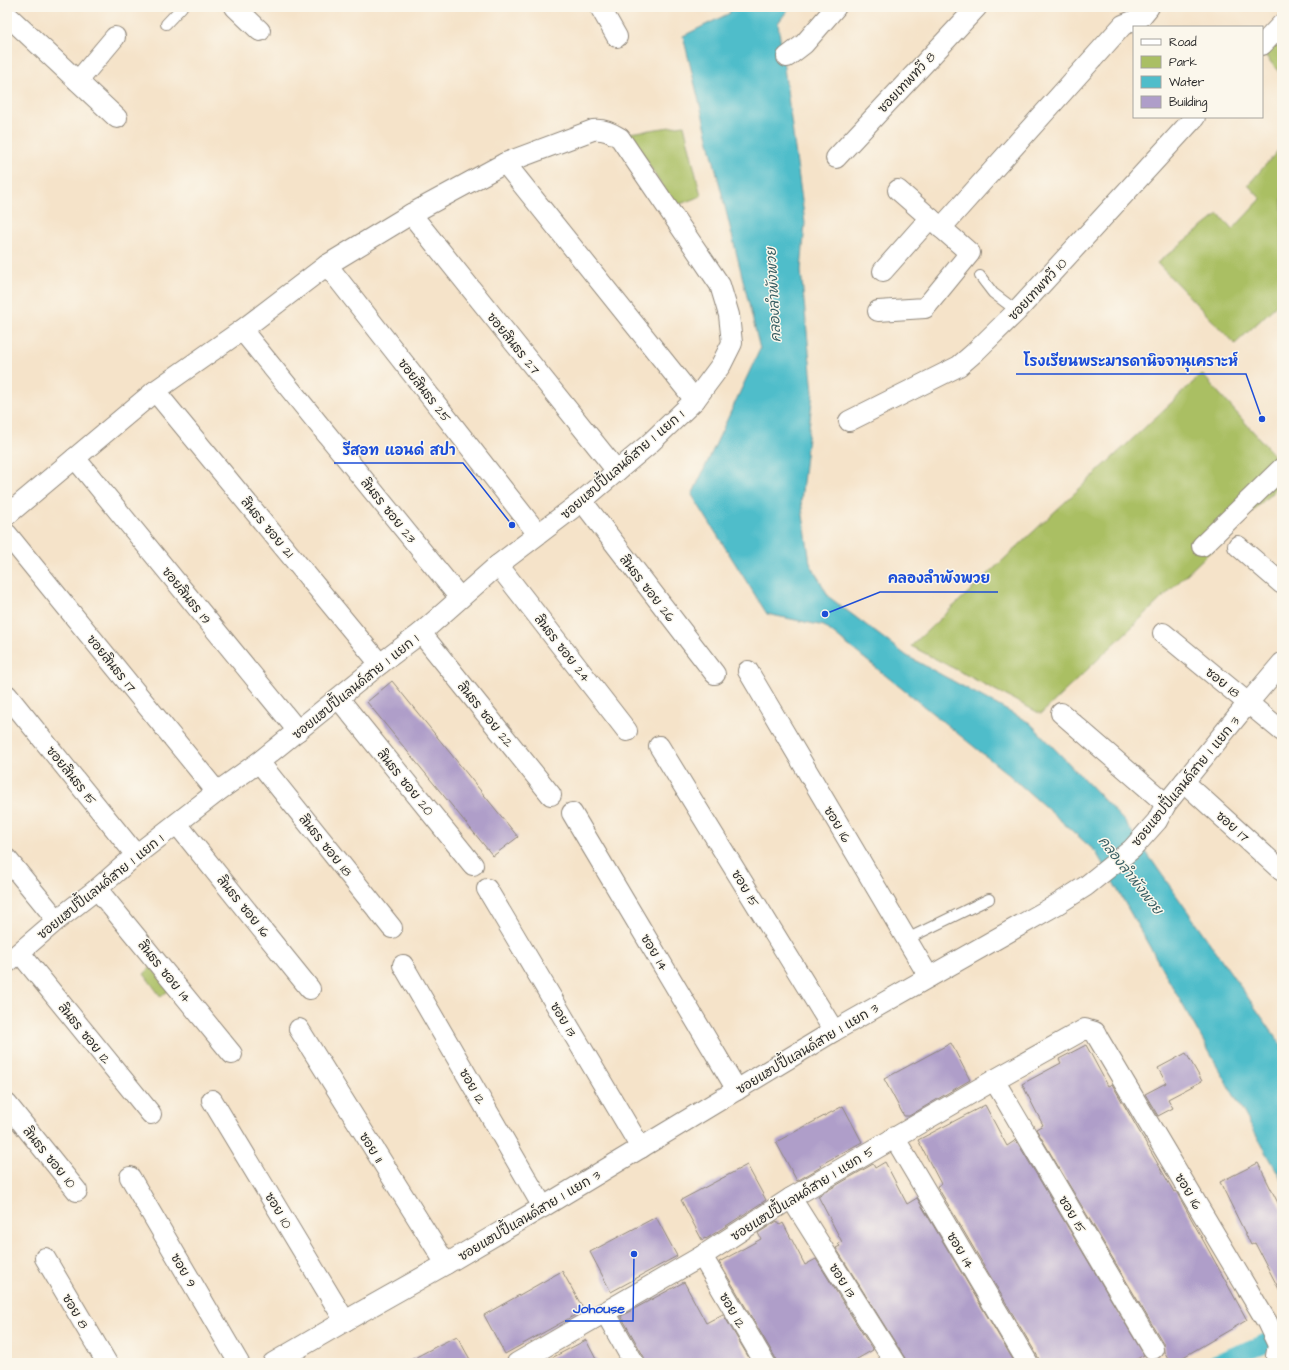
<svg xmlns="http://www.w3.org/2000/svg" width="1289" height="1370" font-family="'Architects Daughter','Playpen Sans Thai',sans-serif">
	<style>
		.green { fill: #aabf64; stroke: #6a7548 }
		.water { fill: #50bdca; stroke: #3e747a }
		.lines { fill: none; stroke-linecap: round; stroke-linejoin: round }
		.canal { stroke: #50bdca; stroke-width: 18 }
		.building { fill: #af9ec9 }
		.lane-casing { stroke: #90877a; stroke-width: 12 }
		.street-casing { stroke: #90877a; stroke-width: 22 }
		.lane { stroke: #fff; stroke-width: 10 }
		.street { stroke: #fff; stroke-width: 20 }
		.labels { text-anchor: middle; stroke-width: 3; stroke-linejoin: round; paint-order: stroke }
		.street-label { font-size: 13px; fill: #2b2b2b; stroke: #fbf7ec }
		.water-label { font-size: 14px; font-style: italic; fill: #385e63; stroke: #fbf7ec }
		.leader { fill: none; stroke: #1d4ed8; stroke-width: 1.5 }
		.callout-dot { fill: #1d4ed8; stroke: #fbf7ec; stroke-width: 1.5 }
		.callout-label { font-size: 14px; text-anchor: middle; font-weight: bold; fill: #1d4ed8; stroke: #fbf7ec; stroke-width: 3; stroke-linejoin: round; paint-order: stroke }
	</style>
	<rect width="100%" height="100%" fill="#fbf7ec"/>
	<filter id="ink" filterUnits="userSpaceOnUse"><feTurbulence type="fractalNoise" baseFrequency=".025" numOctaves="2"/><feDisplacementMap in="SourceGraphic" scale="8" xChannelSelector="R" yChannelSelector="G"/><feConvolveMatrix kernelMatrix="1 2 1 2 8 2 1 2 1" color-interpolation-filters="sRGB"/></filter>
	<filter id="wash" filterUnits="userSpaceOnUse"><feTurbulence type="fractalNoise" baseFrequency=".012" numOctaves="4" result="noise"/><feDisplacementMap in="SourceGraphic" scale="16" xChannelSelector="R" yChannelSelector="G"/><feGaussianBlur stdDeviation="0.9" result="paint"/><feColorMatrix in="noise" values="0 0 0 0 0 0 0 0 0 0 0 0 0 0 0 0 0 1.4 0 .05"/><feComposite in="paint" operator="in"/></filter>
	<g filter="url(#wash)">
		<rect width="100%" height="100%" fill="#f5e3c9"/>
		<g class="green">
			<path d="M 1282,38 L 1282,76 L 1265,55 Z"/>
			<path d="M 684,125 L 701,196 L 675,206 L 629,133 Z"/>
			<path d="M 1282,146 L 1282,300 L 1235,344 L 1157,263 L 1219,214 L 1232,230 L 1261,199 L 1248,185 Z"/>
			<path d="M 1202,374 L 1282,464 L 1282,483 L 1041,714 L 911,646 Z"/>
			<path d="M 151,967 L 170,989 L 161,997 L 144,974 Z"/>
		</g>
		<path class="water" d="M 729,7 L 790,7 L 778,23 L 805,223 L 801,271 L 813,392 L 801,501 L 810,563 L 829,597 L 907,656 L 1030,723 L 1125,822 L 1282,1046 L 1282,1180 L 1096,852 L 1008,774 L 824,626 L 767,614 L 692,495 L 760,349 L 683,36 L 730,13 Z"/>
		<g class="lines">
			<path class="canal" d="M 1216,1363 L 1282,1336"/>
		</g>
		<g id="blocks">
			<g class="building">
				<path d="M 392,681 L 518,837 L 493,856 L 367,702 Z"/>
				<path d="M 951,1043 L 970,1080 L 909,1116 L 904,1116 L 884,1079 Z"/>
				<path d="M 1086,1045 L 1108,1086 L 1112,1084 L 1174,1192 L 1176,1191 L 1247,1320 L 1173,1363 L 1170,1363 L 1164,1352 L 1163,1343 L 1036,1129 L 1043,1125 L 1022,1084 L 1061,1063 L 1059,1059 Z"/>
				<path d="M 1186,1053 L 1202,1081 L 1168,1099 L 1173,1108 L 1158,1116 L 1145,1094 L 1166,1083 L 1158,1068 Z"/>
				<path d="M 985,1105 L 1007,1146 L 1016,1140 L 1144,1355 L 1130,1363 L 1039,1363 L 1038,1357 L 937,1186 L 941,1184 L 918,1140 Z"/>
				<path d="M 843,1106 L 862,1142 L 820,1165 L 821,1167 L 797,1181 L 776,1142 Z"/>
				<path d="M 885,1162 L 907,1204 L 917,1198 L 1015,1363 L 908,1363 L 836,1248 L 840,1246 L 838,1244 L 842,1242 L 818,1196 L 873,1164 L 875,1168 Z"/>
				<path d="M 1258,1163 L 1282,1211 L 1282,1295 L 1255,1243 L 1251,1245 L 1220,1182 Z"/>
				<path d="M 747,1165 L 766,1200 L 706,1239 L 705,1238 L 702,1240 L 681,1200 Z"/>
				<path d="M 656,1217 L 677,1256 L 611,1292 L 590,1252 Z"/>
				<path d="M 777,1221 L 780,1225 L 783,1223 L 805,1265 L 816,1259 L 873,1350 L 850,1363 L 776,1363 L 775,1357 L 719,1262 L 761,1239 L 758,1233 Z"/>
				<path d="M 562,1271 L 584,1310 L 505,1354 L 484,1315 Z"/>
				<path d="M 684,1282 L 706,1323 L 723,1314 L 752,1363 L 645,1363 L 644,1357 L 621,1316 Z"/>
				<path d="M 457,1336 L 472,1363 L 405,1363 L 437,1346 Z"/>
				<path d="M 586,1340 L 598,1363 L 542,1363 L 567,1350 Z"/>
			</g>
		</g>
	</g>
	<g filter="url(#ink)">
		<use href="#blocks" fill-opacity="0" stroke="#90877a" stroke-width="1"/>
		<g class="lines">
			<g class="lane-casing">
				<g id="lane">
					<path d="M 166,24 L 182,7"/>
					<path d="M 980,276 L 993,293 L 1017,311"/>
					<path d="M 907,939 L 989,899"/>
				</g>
			</g>
			<g class="street-casing">
				<g id="street">
					<path d="M 235,7 L 260,31"/>
					<path d="M 600,7 L 617,37"/>
					<path d="M 7,15 L 117,118"/>
					<path d="M 1262,45 L 1282,24"/>
					<path d="M 787,57 L 804,44 L 836,7"/>
					<path d="M 78,81 L 115,37"/>
					<path d="M 836,158 L 977,7"/>
					<path d="M 505,163 L 695,400"/>
					<path d="M 411,214 L 617,471"/>
					<path d="M 941,228 L 1123,25 L 1140,18 L 1149,7"/>
					<path d="M 327,265 L 538,534"/>
					<path d="M 883,271 L 930,218"/>
					<path d="M 878,311 L 925,308 L 970,253 L 898,190"/>
					<path d="M 242,330 L 460,598"/>
					<path d="M 155,391 L 380,664"/>
					<path d="M 849,421 L 959,366 L 974,353 L 1017,311 L 1195,117"/>
					<path d="M 75,458 L 298,731"/>
					<path d="M 582,501 L 715,674"/>
					<path d="M 7,515 L 155,391 L 242,330 L 327,265 L 411,214 L 505,163 L 593,130 C 604,129 610,132 620,138 L 720,285 L 729,315 L 732,343 L 721,365 L 695,400 L 648,445 L 617,471 L 582,501 L 498,565 L 421,633 L 380,664 L 259,762 L 217,792 L 136,855 L 97,889 L 57,920 L 7,963"/>
					<path d="M 7,534 L 217,792"/>
					<path d="M 1202,546 L 1282,468"/>
					<path d="M 1238,546 L 1282,584"/>
					<path d="M 498,565 L 627,731"/>
					<path d="M 421,633 L 551,795"/>
					<path d="M 1163,633 L 1282,731"/>
					<path d="M 748,671 L 929,977"/>
					<path d="M 7,695 L 136,855"/>
					<path d="M 339,699 L 473,865"/>
					<path d="M 1061,713 L 1166,804"/>
					<path d="M 659,746 L 834,1031"/>
					<path d="M 259,762 L 392,928"/>
					<path d="M 1184,782 L 1282,871"/>
					<path d="M 572,813 L 737,1090"/>
					<path d="M 177,824 L 310,989"/>
					<path d="M 7,859 L 57,920"/>
					<path d="M 97,889 L 232,1054"/>
					<path d="M 487,889 L 641,1148"/>
					<path d="M 20,953 L 151,1114"/>
					<path d="M 403,965 L 543,1207"/>
					<path d="M 299,1029 L 446,1264"/>
					<path d="M 994,1080 L 1153,1349"/>
					<path d="M 212,1100 L 345,1321"/>
					<path d="M 7,1104 L 77,1191"/>
					<path d="M 894,1137 L 1028,1363"/>
					<path d="M 130,1177 L 239,1363"/>
					<path d="M 791,1198 L 895,1363"/>
					<path d="M 702,1256 L 765,1363"/>
					<path d="M 45,1258 L 107,1363"/>
					<path d="M 605,1312 L 634,1363"/>
					<path d="M 273,1363 L 345,1321 L 446,1264 L 543,1207 L 834,1031 L 1056,905 L 1086,886 L 1132,849 L 1157,821 L 1166,804 L 1248,703 L 1282,663"/>
					<path d="M 517,1363 L 702,1256 L 791,1198 L 994,1080 L 1085,1029 L 1095,1032 L 1098,1038 L 1267,1322 L 1278,1345 L 1276,1356 L 1277,1363"/>
				</g>
			</g>
			<use href="#lane" class="lane"/>
			<use href="#street" class="street"/>
		</g>
	</g>
	<g class="labels">
		<g class="street-label">
			<text transform="translate(906 82) rotate(-47)" y="5">ซอยเทพทวี 8</text>
			<text transform="translate(1037 289) rotate(-47)" y="5">ซอยเทพทวี 10</text>
			<text transform="translate(514 343) rotate(51)" y="5">ซอยสินธร 27</text>
			<text transform="translate(425 390) rotate(52)" y="5">ซอยสินธร 25</text>
			<text transform="translate(622 464) rotate(-41)" y="5">ซอยแฮปปี้แลนด์สาย 1 แยก 1</text>
			<text transform="translate(389 510) rotate(51)" y="5">สินธร ซอย 23</text>
			<text transform="translate(268 527) rotate(50)" y="5">สินธร ซอย 21</text>
			<text transform="translate(648 588) rotate(52)" y="5">สินธร ซอย 26</text>
			<text transform="translate(187 595) rotate(51)" y="5">ซอยสินธร 19</text>
			<text transform="translate(563 648) rotate(52)" y="5">สินธร ซอย 24</text>
			<text transform="translate(112 663) rotate(51)" y="5">ซอยสินธร 17</text>
			<text transform="translate(1223 682) rotate(39)" y="5">ซอย 18</text>
			<text transform="translate(355 686) rotate(-39)" y="5">ซอยแฮปปี้แลนด์สาย 1 แยก 1</text>
			<text transform="translate(486 714) rotate(51)" y="5">สินธร ซอย 22</text>
			<text transform="translate(72 775) rotate(51)" y="5">ซอยสินธร 15</text>
			<text transform="translate(1185 781) rotate(-51)" y="5">ซอยแฮปปี้แลนด์สาย 1 แยก 3</text>
			<text transform="translate(406 782) rotate(51)" y="5">สินธร ซอย 20</text>
			<text transform="translate(838 824) rotate(59)" y="5">ซอย 16</text>
			<text transform="translate(1233 826) rotate(42)" y="5">ซอย 17</text>
			<text transform="translate(326 845) rotate(51)" y="5">สินธร ซอย 18</text>
			<text transform="translate(100 886) rotate(-39)" y="5">ซอยแฮปปี้แลนด์สาย 1 แยก 1</text>
			<text transform="translate(746 888) rotate(59)" y="5">ซอย 15</text>
			<text transform="translate(244 906) rotate(51)" y="5">สินธร ซอย 16</text>
			<text transform="translate(655 952) rotate(59)" y="5">ซอย 14</text>
			<text transform="translate(165 971) rotate(51)" y="5">สินธร ซอย 14</text>
			<text transform="translate(564 1019) rotate(59)" y="5">ซอย 13</text>
			<text transform="translate(85 1033) rotate(51)" y="5">สินธร ซอย 12</text>
			<text transform="translate(807 1048) rotate(-31)" y="5">ซอยแฮปปี้แลนด์สาย 1 แยก 3</text>
			<text transform="translate(473 1086) rotate(60)" y="5">ซอย 12</text>
			<text transform="translate(372 1147) rotate(58)" y="5">ซอย 11</text>
			<text transform="translate(50 1157) rotate(51)" y="5">สินธร ซอย 10</text>
			<text transform="translate(1189 1191) rotate(59)" y="5">ซอย 16</text>
			<text transform="translate(802 1193) rotate(-32)" y="5">ซอยแฮปปี้แลนด์สาย 1 แยก 5</text>
			<text transform="translate(279 1210) rotate(59)" y="5">ซอย 10</text>
			<text transform="translate(1073 1214) rotate(59)" y="5">ซอย 15</text>
			<text transform="translate(529 1215) rotate(-31)" y="5">ซอยแฮปปี้แลนด์สาย 1 แยก 3</text>
			<text transform="translate(961 1250) rotate(59)" y="5">ซอย 14</text>
			<text transform="translate(184 1270) rotate(60)" y="5">ซอย 9</text>
			<text transform="translate(843 1280) rotate(58)" y="5">ซอย 13</text>
			<text transform="translate(733 1310) rotate(60)" y="5">ซอย 12</text>
			<text transform="translate(76 1311) rotate(59)" y="5">ซอย 8</text>
		</g>
		<g class="water-label">
			<text transform="translate(773 295) rotate(-93)" y="5">คลองลำพังพวย</text>
			<text transform="translate(1131 875) rotate(52)" y="5">คลองลำพังพวย</text>
		</g>
	</g>
	<path class="leader" d="M1262 419L1246 374H1016M512 525L463 463H334M825 614L880 592H998M634 1254L633 1321H565"/>
	<g class="callout-dot">
		<circle cx="1262" cy="419" r="4"/>
		<circle cx="512" cy="525" r="4"/>
		<circle cx="825" cy="614" r="4"/>
		<circle cx="634" cy="1254" r="4"/>
	</g>
	<g class="callout-label">
		<text x="1131" y="366">โรงเรียนพระมารดานิจจานุเคราะห์</text>
		<text x="399" y="455">รีสอท แอนด่ สปา</text>
		<text x="939" y="583">คลองลำพังพวย</text>
		<text x="599" y="1313">Johouse</text>
	</g>
	<rect width="1289" height="1370" fill="none" stroke="#fbf7ec" stroke-width="24"/>
	<rect x="1133" y="26" width="130" height="92" fill="#fbf7ec" stroke="#a8a59f"/>
	<rect x="1141" y="39" width="20" height="6" fill="#ffffff" stroke="#a8a59f"/>
	<text x="1169" y="46" font-size="12" fill="#2b2b2b">Road</text>
	<rect x="1141" y="56" width="20" height="12" fill="#aabf64" stroke="#a8a59f"/>
	<text x="1169" y="66" font-size="12" fill="#2b2b2b">Park</text>
	<rect x="1141" y="76" width="20" height="12" fill="#50bdca" stroke="#a8a59f"/>
	<text x="1169" y="86" font-size="12" fill="#2b2b2b">Water</text>
	<rect x="1141" y="96" width="20" height="12" fill="#af9ec9" stroke="#a8a59f"/>
	<text x="1169" y="106" font-size="12" fill="#2b2b2b">Building</text>
</svg>
